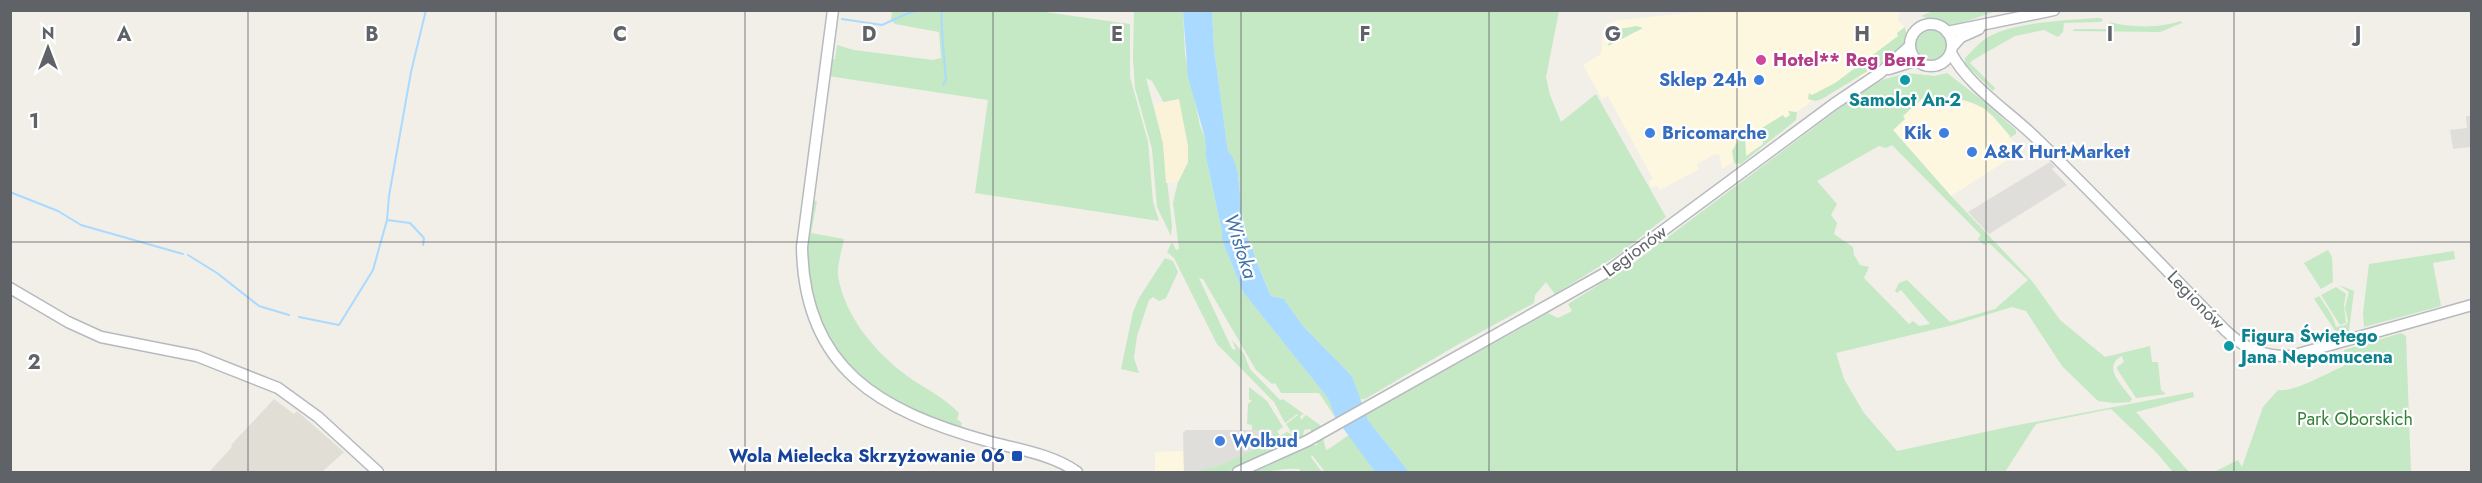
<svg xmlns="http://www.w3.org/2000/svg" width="2482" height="483" font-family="Jost,sans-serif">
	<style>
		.commercial { fill: #fef7e0 }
		.industrial { fill: #e0deda }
		.education { fill: #e1ded6 }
		.green { fill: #c5e8c5; fill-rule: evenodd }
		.sand { fill: #fbf3d9 }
		.water { fill: #aadaff }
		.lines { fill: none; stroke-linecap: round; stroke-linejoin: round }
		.stream { stroke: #aadaff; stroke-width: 2 }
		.secondary-casing { stroke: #b6babf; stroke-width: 13 }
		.secondary { stroke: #fff; stroke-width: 10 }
		.grid { fill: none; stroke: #5f6368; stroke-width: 1.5; stroke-opacity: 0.55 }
		.hotel-dot { fill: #d1479c; stroke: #fff; stroke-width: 2 }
		.shop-dot { fill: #3f7fe0; stroke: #fff; stroke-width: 2 }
		.culture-dot { fill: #0f9aa8; stroke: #fff; stroke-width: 2 }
		.transit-dot { fill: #1a4fb4; stroke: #fff; stroke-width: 2 }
		.labels { text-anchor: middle; stroke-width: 4.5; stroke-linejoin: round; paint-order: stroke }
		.hotel-label { font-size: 18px; font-weight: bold; fill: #b23c85; stroke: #fff; text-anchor: start }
		.shop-label { font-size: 18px; font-weight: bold; fill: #366cbe; stroke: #fff; text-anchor: start }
		.culture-label { font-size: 18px; font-weight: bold; fill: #0d838f; stroke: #fff }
		.street-label { font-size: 18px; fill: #5f6368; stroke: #fff }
		.park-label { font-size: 18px; fill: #348238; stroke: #fff }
		.transit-label { font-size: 18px; font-weight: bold; fill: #164399; stroke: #fff; text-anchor: end }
		.water-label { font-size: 20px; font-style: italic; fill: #4174aa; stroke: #fff }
		.grid-label { font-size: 20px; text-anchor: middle; font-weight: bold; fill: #5f6368; stroke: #fff; stroke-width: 4.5; stroke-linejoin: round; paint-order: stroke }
	</style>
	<rect width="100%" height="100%" fill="#f1efe8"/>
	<g class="commercial">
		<path d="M 1900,11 L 1898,21 L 1907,29 L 1907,36 L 1865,75 L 1851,80 L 1822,99 L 1812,101 L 1797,112 L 1796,120 L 1741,164 L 1733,162 L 1722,169 L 1720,155 L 1716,154 L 1697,164 L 1699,169 L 1660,190 L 1657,186 L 1652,188 L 1649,182 L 1653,179 L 1608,96 L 1602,99 L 1583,65 L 1601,54 L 1603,31 L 1606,25 L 1614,21 L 1685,13 Z"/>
		<path d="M 1925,95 L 1928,99 L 1941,97 L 1968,102 L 1985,109 L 2010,136 L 2010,138 L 2023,150 L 1951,196 L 1893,130 L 1905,119 L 1903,116 Z"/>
		<path d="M 1183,451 L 1184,472 L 1194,472 L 1155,472 L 1155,452 Z"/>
	</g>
	<g class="industrial">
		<path d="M 2466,116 L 2471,116 L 2471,147 L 2453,149 L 2450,130 L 2467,128 Z"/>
		<path d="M 2050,162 L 2055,167 L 2052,169 L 2067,185 L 1989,234 L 1968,212 Z"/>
		<path d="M 1186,430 L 1274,430 L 1273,442 L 1223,464 L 1203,470 L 1184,472 L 1183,433 Z"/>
	</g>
	<path class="education" d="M 274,399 L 294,414 L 297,411 L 344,452 L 322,472 L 209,472 L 232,447 L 231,445 Z"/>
	<g class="green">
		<path d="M 1031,10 L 1130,24 L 1130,77 L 1148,142 L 1153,202 L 1159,221 L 975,193 L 988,100 L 828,76 L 830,60 L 835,59 L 837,45 L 854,50 L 933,60 L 941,58 L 939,32 L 895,24 L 891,20 L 892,11 Z"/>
		<path d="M 1134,11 L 1183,11 L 1185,54 L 1200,126 L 1205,138 L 1206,157 L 1222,232 L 1222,240 L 1243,292 L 1323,392 L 1329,400 L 1335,417 L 1319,393 L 1281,393 L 1275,383 L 1272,384 L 1256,370 L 1203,279 L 1199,278 L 1232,349 L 1236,350 L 1232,340 L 1244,354 L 1250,369 L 1280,400 L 1283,399 L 1304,414 L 1300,416 L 1301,420 L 1306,415 L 1320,425 L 1326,450 C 1335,446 1340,440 1349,435 L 1375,472 L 1325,472 L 1312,455 L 1311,457 L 1322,472 L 1301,472 L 1299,469 C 1284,468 1271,472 1254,472 L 1312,445 L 1317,445 L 1317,442 L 1310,429 L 1304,430 L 1303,436 L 1264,457 L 1229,471 L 1194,472 L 1223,464 L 1273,441 L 1273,430 L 1252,430 L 1252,425 L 1247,424 L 1248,404 L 1252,401 L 1249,399 L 1249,387 L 1267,401 L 1283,427 L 1277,431 L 1280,436 L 1287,432 L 1293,435 L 1286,424 L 1298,415 L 1297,414 L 1285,423 L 1274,402 L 1217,344 L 1174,258 L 1167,252 L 1172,242 L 1176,250 L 1179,249 L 1173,203 L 1178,182 L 1188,162 L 1179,100 L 1164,103 L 1152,81 L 1146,78 L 1163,143 L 1172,226 L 1171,236 L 1157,207 L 1152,149 L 1135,88 L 1133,58 Z"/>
		<path d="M 1212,11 L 1559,11 L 1546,77 L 1550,95 L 1561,122 L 1596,94 L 1666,217 L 1618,255 L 1555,294 L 1546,282 L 1535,295 L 1534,303 L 1457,345 L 1365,399 L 1359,399 L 1352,376 L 1303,326 L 1284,299 L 1271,296 L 1247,236 L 1240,205 L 1239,179 L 1228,151 L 1214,49 Z"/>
		<path d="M 1933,11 L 1996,11 L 1953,26 L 1921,16 Z"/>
		<path d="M 2098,18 L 2103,19 L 2101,22 L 2064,23 L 2063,32 L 2058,37 L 2044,30 L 2015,36 L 1973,60 L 1970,63 L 1995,88 L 1993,91 L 1965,64 L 1965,58 C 1971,52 1978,44 1985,39 C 2010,22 2068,20 2098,18 Z"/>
		<path d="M 2181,21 L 2182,23 L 2160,32 L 2072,31 L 2075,29 L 2109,29 L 2110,22 C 2131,28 2160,28 2181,21 Z"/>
		<path d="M 1637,26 L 1643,28 L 1608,46 L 1612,30 Z"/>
		<path d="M 1905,27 L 1907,36 L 1902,50 L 1822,99 L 1815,101 L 1808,99 L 1809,93 L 1812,95 L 1835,83 L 1898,36 L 1897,33 Z"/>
		<circle cx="1931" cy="45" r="16"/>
		<path d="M 1906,73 L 1935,76 L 1947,73 L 1982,100 L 2016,130 L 2016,134 L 2009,138 L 2010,136 C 2002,127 1993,114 1983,108 C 1970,100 1943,93 1928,99 L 1925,96 L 1903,116 L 1905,119 L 1893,130 L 1951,196 L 2032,281 L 2060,320 L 2105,357 L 2150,346 L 2152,362 L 2158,362 L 2161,390 L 2166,394 L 2136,398 L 2117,369 L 2117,367 L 2124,362 L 2122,356 C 2101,367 2123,386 2132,399 L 2130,402 L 2114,403 L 2098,401 L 2062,366 L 2026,311 L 2012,307 L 1953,325 L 1836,353 L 1844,379 L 1864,413 L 1897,451 L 2008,427 L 2193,392 L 2194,397 L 2136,412 L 2189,472 L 2173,472 L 2155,451 L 2111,409 L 2036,424 L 2005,472 L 1409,472 L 1368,420 L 1366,415 L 1548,313 L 1558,318 L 1572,311 L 1568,304 L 1632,264 L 1856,96 L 1882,80 ZM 1892,145 L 1981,235 L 1978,239 L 1984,245 L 1989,243 L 2028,280 L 1995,309 L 1950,322 L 1907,280 L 1899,283 L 1895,291 L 1897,293 L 1901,290 L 1930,324 L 1919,326 L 1913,321 L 1909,324 L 1864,278 L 1869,267 L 1860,265 L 1854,255 L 1853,247 L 1834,234 L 1837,223 L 1831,215 L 1837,204 L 1817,181 L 1879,146 L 1886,148 Z"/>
		<path d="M 1788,111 L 1797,112 L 1796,120 L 1741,164 L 1734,163 L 1732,151 L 1742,134 L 1745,133 L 1746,156 L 1763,144 L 1762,128 L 1783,115 L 1785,118 L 1790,115 Z"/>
		<path d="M 810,200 L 817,201 L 811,233 L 844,239 C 842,250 837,265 838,276 C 845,317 875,352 907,376 C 926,389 942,396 959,413 L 957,419 L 962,423 L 960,430 L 934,421 L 874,390 L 849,366 L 833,346 L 816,316 L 805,260 Z"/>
		<path d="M 2328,250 L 2332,257 L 2333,282 L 2321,289 L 2304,263 Z"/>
		<path d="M 2454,251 L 2455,259 L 2433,263 L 2441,306 L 2364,327 L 2363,313 L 2369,264 Z"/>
		<path d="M 1165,258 L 1173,261 L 1178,272 L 1166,298 L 1159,301 L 1153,297 L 1149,300 L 1137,336 L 1134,358 L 1139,373 L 1121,369 L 1133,312 L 1139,298 Z"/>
		<path d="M 2339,285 L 2354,291 L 2349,331 L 2338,335 L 2314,299 L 2319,296 C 2326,306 2334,317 2336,327 L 2345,325 L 2348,322 L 2345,307 L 2349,292 Z"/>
		<path d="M 2336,287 L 2346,294 L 2344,305 L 2346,323 L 2340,325 L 2321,295 Z"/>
		<path d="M 2401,333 L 2406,336 L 2411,472 L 2214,472 L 2238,460 L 2242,467 L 2263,407 L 2278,390 C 2293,393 2327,373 2344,366 L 2344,350 Z"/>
	</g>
	<path class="sand" d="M 1179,99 L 1188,146 L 1188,162 L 1178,182 L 1166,183 L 1163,143 L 1154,104 Z"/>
	<path class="water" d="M 1183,11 L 1212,11 L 1214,49 L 1228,151 C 1245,170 1236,211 1247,236 C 1255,255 1262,276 1271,296 L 1284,299 L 1303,326 L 1352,376 L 1368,420 L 1409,472 L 1375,472 L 1335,417 L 1329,400 L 1323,392 L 1243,292 L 1222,240 L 1222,232 L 1206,157 L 1205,138 L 1188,77 Z"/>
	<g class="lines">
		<g class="stream">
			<path d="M 942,10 C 940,15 945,69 946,80 L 943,85"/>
			<path d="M 842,19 L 882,25 L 906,14 L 919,10"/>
			<path d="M 10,192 L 58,211 L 81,225 L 183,254"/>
			<path d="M 387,220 L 410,223 L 424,238 L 423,245"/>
			<path d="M 188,255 L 217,273 L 259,306 L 289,315"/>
			<path d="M 299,317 L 339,325 L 373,270 L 387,220 L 389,196 L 411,72 L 426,10"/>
		</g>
		<g class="secondary-casing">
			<g id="secondary">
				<path d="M 833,10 L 802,247 C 804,369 880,411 987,441 C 1016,449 1052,454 1077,472"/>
				<circle cx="1931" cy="45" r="21"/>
				<path d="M 1947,32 L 2054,10"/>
				<path d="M 1952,47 L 1961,37 L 1979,29"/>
				<path d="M 1951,53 C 1970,88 2010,112 2038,140 C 2102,202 2163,267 2225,330 C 2245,349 2264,357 2291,356 L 2472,305"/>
				<path d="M 1889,69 L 1917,60"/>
				<path d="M 10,288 L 68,322 L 101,337 L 197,356 L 278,388 L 318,417 L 378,472"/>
				<path d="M 1238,472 L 1307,441 L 1607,272 L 1834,104 L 1880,73 L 1910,46"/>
			</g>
		</g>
		<use href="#secondary" class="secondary"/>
	</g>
	<path class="grid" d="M 248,10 L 248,472M 496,10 L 496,472M 745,10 L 745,472M 993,10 L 993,472M 1241,10 L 1241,472M 1489,10 L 1489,472M 1737,10 L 1737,472M 1986,10 L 1986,472M 2234,10 L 2234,472M 10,242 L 2472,242"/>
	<circle class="hotel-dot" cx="1761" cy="60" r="6"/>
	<g class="shop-dot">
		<circle cx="1759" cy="80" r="6"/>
		<circle cx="1650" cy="133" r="6"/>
		<circle cx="1944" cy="133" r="6"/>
		<circle cx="1972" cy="152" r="6"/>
		<circle cx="1220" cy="441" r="6"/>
	</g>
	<g class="culture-dot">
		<circle cx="1905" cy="80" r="6"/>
		<circle cx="2229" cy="346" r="6"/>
	</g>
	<rect class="transit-dot" x="1011" y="450" width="12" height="12" rx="3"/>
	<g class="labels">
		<g class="hotel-label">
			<text x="1773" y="66">Hotel** Reg Benz</text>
		</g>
		<g class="shop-label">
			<text x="1747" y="86" text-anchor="end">Sklep 24h</text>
			<text x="1662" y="139">Bricomarche</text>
			<text x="1932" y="139" text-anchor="end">Kik</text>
			<text x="1984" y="158">A&amp;K Hurt-Market</text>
			<text x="1232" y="447">Wolbud</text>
		</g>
		<g class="culture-label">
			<text x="1905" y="106">Samolot An-2</text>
			<text x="2241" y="342" text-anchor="start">Figura Świętego<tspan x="2241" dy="21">Jana Nepomucena</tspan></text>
		</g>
		<g class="street-label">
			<text transform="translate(1635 251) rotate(-36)" y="6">Legionów</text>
			<text transform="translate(2196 300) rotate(46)" y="6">Legionów</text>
		</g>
		<g class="park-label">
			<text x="2355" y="425">Park Oborskich</text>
		</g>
		<g class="transit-label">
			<text x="1005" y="462">Wola Mielecka Skrzyżowanie 06</text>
		</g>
		<g class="water-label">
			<text transform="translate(1241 246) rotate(72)" y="7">Wisłoka</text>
		</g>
	</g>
	<g class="grid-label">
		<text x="124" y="41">A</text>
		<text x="372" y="41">B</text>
		<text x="620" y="41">C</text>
		<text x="869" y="41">D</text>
		<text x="1117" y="41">E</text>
		<text x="1365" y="41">F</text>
		<text x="1613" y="41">G</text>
		<text x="1862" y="41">H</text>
		<text x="2110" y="41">I</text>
		<text x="2358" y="41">J</text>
		<text x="34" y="128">1</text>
		<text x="34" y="369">2</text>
	</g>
	<rect width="2482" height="483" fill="none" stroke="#5f6368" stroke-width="24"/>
	<g transform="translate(48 48)" stroke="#ffffff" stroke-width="4.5" paint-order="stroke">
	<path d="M0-4.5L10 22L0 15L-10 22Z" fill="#5f6368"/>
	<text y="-9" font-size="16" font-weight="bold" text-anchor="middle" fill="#5f6368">N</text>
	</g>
</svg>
